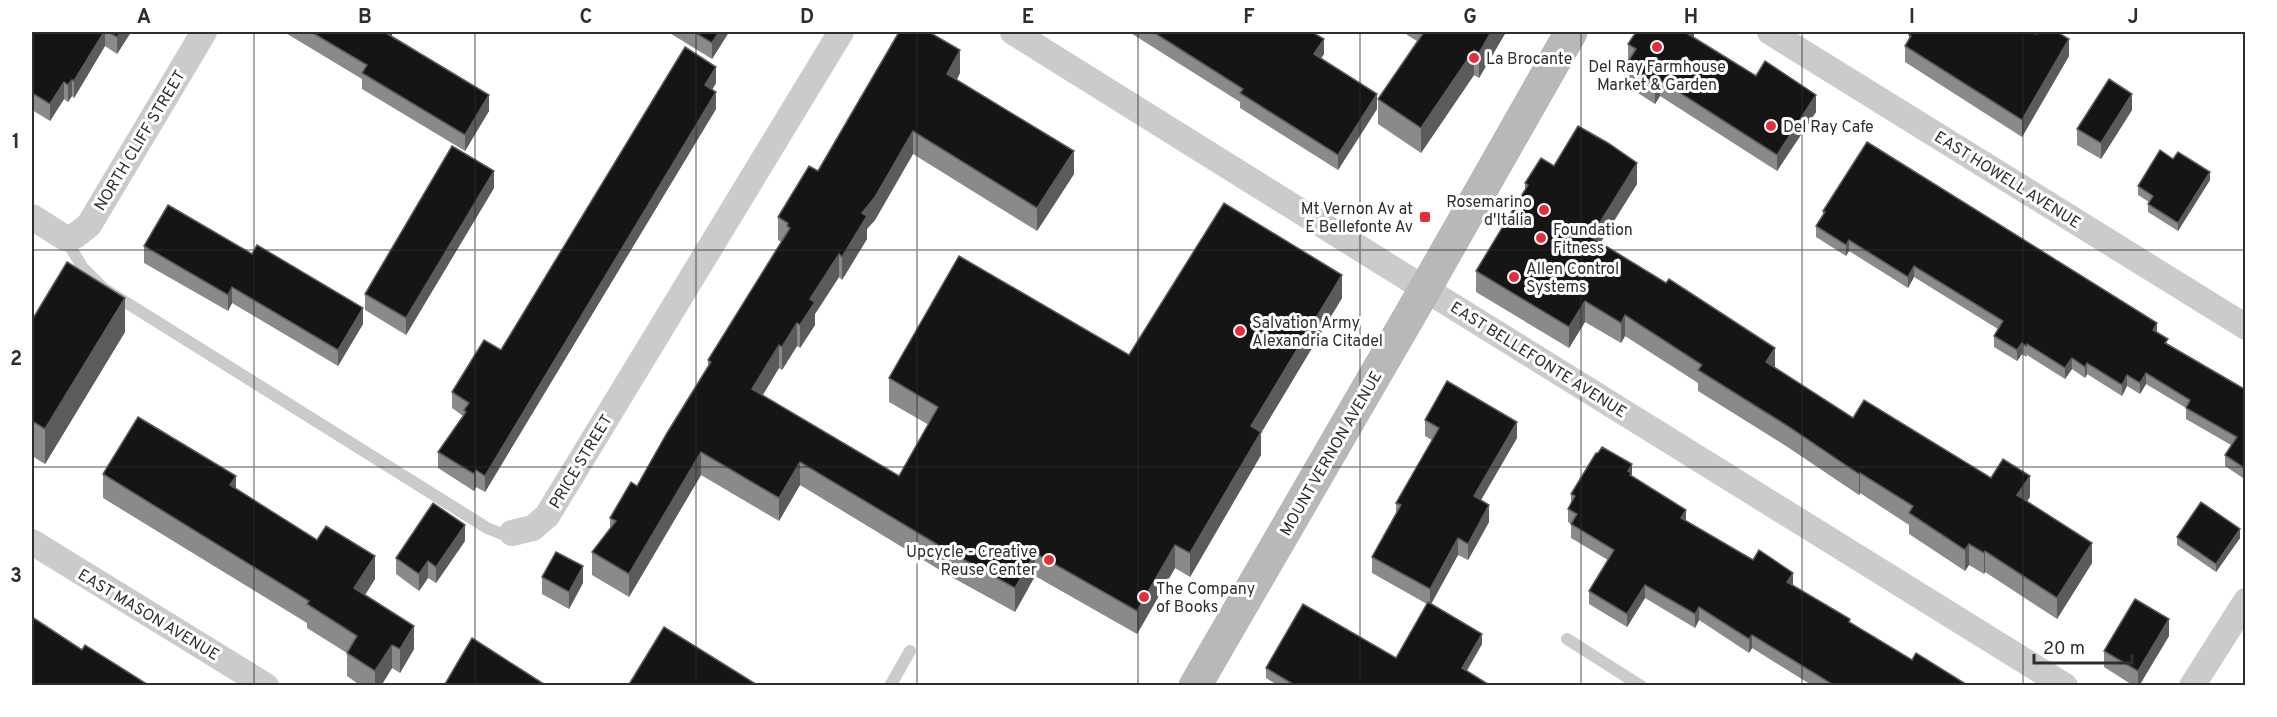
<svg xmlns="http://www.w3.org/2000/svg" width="2277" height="717" font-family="Overpass,sans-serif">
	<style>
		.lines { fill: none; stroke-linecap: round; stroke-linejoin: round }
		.service { stroke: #cbcbcb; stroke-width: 12 }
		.minor { stroke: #cbcbcb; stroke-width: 26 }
		.secondary { stroke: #b8b8b8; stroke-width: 33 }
		.wall { fill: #8a8a8a }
		.shaded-wall { fill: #5b5b5b }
		.building { fill: #151515; stroke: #5b5b5b; stroke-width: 1.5 }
		.grid { fill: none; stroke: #2e2e2e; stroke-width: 1.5; stroke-opacity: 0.55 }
		.poi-dot { fill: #e82d3a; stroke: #fff; stroke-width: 2 }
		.labels { text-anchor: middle; stroke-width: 6; stroke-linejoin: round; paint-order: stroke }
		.poi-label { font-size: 16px; fill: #2e2e2e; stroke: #fff; text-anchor: start }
		.street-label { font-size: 16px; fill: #2e2e2e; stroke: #fff }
		.neatline { fill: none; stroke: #2e2e2e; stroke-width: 2 }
		.grid-label { font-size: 20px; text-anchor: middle; font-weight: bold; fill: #2e2e2e }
	</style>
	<rect width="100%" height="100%" fill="#fff"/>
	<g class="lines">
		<g class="service">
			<path d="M 65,238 L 83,268 L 103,288 L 487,528 L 502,534 L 512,533"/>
			<path d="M 1567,639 L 1641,686"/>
			<path d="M 890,686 L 910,651"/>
		</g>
		<g class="minor">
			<path d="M 1013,32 L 1425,289 L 2065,686"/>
			<path d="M 1770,32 L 2246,327"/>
			<path d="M 32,217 L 65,238 L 75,236 L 89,225 L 204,32"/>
			<path d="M 512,533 L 533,528 L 547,516 L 841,32"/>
			<path d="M 32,542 L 266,686"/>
			<path d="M 2192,686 L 2246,601"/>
		</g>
		<path class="secondary" d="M 1195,686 L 1425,289 L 1571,32"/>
	</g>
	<g class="wall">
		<path d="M 32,32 L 131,32 L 117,54 L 105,46 L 74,98 L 72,96 L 68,102 L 64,99 L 50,121 L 32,110 Z"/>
		<path d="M 284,32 L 392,32 L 392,37 L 489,111 L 465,151 L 362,89 L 362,79 Z"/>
		<path d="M 668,32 L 729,32 L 712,59 Z"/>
		<path d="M 1129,32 L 1293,32 L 1324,54 L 1321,58 L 1377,109 L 1338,170 L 1240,108 L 1240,102 Z"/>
		<path d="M 1407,32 L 1506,32 L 1479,78 L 1474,75 L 1421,153 L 1378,124 L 1378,99 L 1417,41 L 1407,35 Z"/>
		<path d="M 1694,32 L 1694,38 L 1816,112 L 1777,171 L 1660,96 L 1655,104 L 1624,84 L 1624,68 L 1628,60 L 1628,44 Z"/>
		<path d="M 1909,35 L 2069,56 L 2022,137 L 1905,62 L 1905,46 L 1909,40 Z"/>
		<path d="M 960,73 L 957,80 L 1074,174 L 1037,231 L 913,154 L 875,220 L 867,229 L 867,239 L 842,280 L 839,277 L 815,314 L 815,325 L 800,348 L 797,346 L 782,370 L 779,368 L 762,396 L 899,476 L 929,425 L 889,402 L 889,378 L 1129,355 L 1342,298 L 1261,433 L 1261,455 L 1190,577 L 1175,568 L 1137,634 L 1035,576 L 1015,612 L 948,575 L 800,485 L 779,521 L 701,475 L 629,597 L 592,575 L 592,552 L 610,528 L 610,518 L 637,486 L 708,368 L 708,360 L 781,242 L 778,240 L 778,217 L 818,171 Z"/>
		<path d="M 716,83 L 712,90 L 716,109 L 485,492 L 476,487 L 474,491 L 438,468 L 438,452 L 463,416 L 452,408 L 452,392 L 501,350 Z"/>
		<path d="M 2132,110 L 2101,159 L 2077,145 L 2077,129 Z"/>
		<path d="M 1554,166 L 1637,184 L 1600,243 L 1775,368 L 1853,418 L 1991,478 L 2030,497 L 2027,501 L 2092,563 L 2057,619 L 1985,572 L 1984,574 L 1969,565 L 1965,571 L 1909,534 L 1909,525 L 1860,493 L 1859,495 L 1786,446 L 1698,391 L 1698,383 L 1625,336 L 1621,343 L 1585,322 L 1569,348 L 1476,292 L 1476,271 L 1525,190 L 1525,183 Z"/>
		<path d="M 2210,180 L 2178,231 L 2148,212 L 2148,204 L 2149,202 L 2138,195 L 2138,186 Z"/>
		<path d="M 494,188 L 406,335 L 365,310 L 365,294 Z"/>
		<path d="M 1823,211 L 2157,332 L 2168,344 L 2246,390 L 2246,480 L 2225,466 L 2225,455 L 2231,445 L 2186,419 L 2186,408 L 2146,384 L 2140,394 L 2127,386 L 2122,396 L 2087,374 L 2085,378 L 2072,369 L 2065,379 L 2027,355 L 2026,357 L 2022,354 L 2017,361 L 1994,347 L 1994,336 L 1998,329 L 1914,277 L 1908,288 L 1849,251 L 1846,256 L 1816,237 L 1816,226 L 1823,216 Z"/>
		<path d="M 144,246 L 363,324 L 338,366 L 232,303 L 228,311 L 144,263 Z"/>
		<path d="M 32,320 L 125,332 L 45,464 L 32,456 Z"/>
		<path d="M 1425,420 L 1517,438 L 1481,500 L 1489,522 L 1468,560 L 1458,555 L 1431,604 L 1482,644 L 1467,671 L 1491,686 L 1279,686 L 1266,678 L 1266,668 L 1396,658 L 1427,604 L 1372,573 L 1372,557 L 1396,514 L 1396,503 L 1432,440 L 1425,436 Z"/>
		<path d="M 1598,453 L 1632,476 L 1686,521 L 1793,585 L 1850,622 L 1912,660 L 1969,686 L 1813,686 L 1752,648 L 1749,653 L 1699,620 L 1695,628 L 1645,598 L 1627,627 L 1589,604 L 1589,591 L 1608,560 L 1571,538 L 1571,524 L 1568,522 L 1568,509 L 1571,503 L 1571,494 Z"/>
		<path d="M 103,474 L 236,489 L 375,579 L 365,595 L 414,649 L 400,673 L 392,668 L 381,686 L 361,686 L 347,676 L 347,653 L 307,628 L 307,623 L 103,498 Z"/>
		<path d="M 2177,537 L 2240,538 L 2216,572 L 2177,545 Z"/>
		<path d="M 465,541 L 436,583 L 428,578 L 419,591 L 396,574 L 396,558 Z"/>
		<path d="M 542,577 L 583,583 L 569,609 L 542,594 Z"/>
		<path d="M 2169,636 L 2139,686 L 2134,686 L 2104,667 L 2104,651 Z"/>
	</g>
	<g class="shaded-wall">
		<path d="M 104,32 L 105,32 L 105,46 L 74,98 L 74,81 Z"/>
		<path d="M 121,32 L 131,32 L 117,54 L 117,37 Z"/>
		<path d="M 387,32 L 392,32 L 392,39 L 386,33 Z"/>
		<path d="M 719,32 L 729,32 L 712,59 L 712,43 Z"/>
		<path d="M 1491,32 L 1506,32 L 1479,78 L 1479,53 Z"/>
		<path d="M 1690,32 L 1694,32 L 1694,41 L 1688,34 Z"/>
		<path d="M 1324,39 L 1324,54 L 1314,69 L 1314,54 Z"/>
		<path d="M 2069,39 L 2069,56 L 2022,137 L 2022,120 Z"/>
		<path d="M 960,50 L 960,73 L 947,97 L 947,74 Z"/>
		<path d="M 1474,50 L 1474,75 L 1421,153 L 1421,128 Z"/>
		<path d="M 716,67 L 716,83 L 705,102 L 705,85 Z"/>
		<path d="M 72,80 L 72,96 L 68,102 L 68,85 Z"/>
		<path d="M 1660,80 L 1660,96 L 1655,104 L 1655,87 Z"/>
		<path d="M 64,82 L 64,99 L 50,121 L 50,104 Z"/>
		<path d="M 716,92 L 716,109 L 485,492 L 485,476 Z"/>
		<path d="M 1377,94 L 1377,109 L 1338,170 L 1338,155 Z"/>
		<path d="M 2132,94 L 2132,110 L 2101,159 L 2101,143 Z"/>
		<path d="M 489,95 L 489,111 L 465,151 L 465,135 Z"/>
		<path d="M 1816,95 L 1816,112 L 1777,171 L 1777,155 Z"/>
		<path d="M 913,131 L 913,154 L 875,220 L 867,229 L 867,239 L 842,280 L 842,257 L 862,213 Z"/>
		<path d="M 1074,151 L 1074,174 L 1037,231 L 1037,208 Z"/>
		<path d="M 1637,163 L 1637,184 L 1591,258 L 1591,237 Z"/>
		<path d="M 494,171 L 494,188 L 406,335 L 406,318 Z"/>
		<path d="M 2210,172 L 2210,180 L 2178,231 L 2178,223 Z"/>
		<path d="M 1849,240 L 1849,251 L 1846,256 L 1846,245 Z"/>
		<path d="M 839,254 L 839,277 L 815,314 L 815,325 L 800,348 L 800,325 L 810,299 Z"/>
		<path d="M 1914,266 L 1914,277 L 1908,288 L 1908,277 Z"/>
		<path d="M 1342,275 L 1342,298 L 1261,433 L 1261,455 L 1190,577 L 1190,553 L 1251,426 Z"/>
		<path d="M 232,287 L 232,303 L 228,311 L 228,295 Z"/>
		<path d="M 125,298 L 125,332 L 45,464 L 45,429 Z"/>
		<path d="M 1585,301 L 1585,322 L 1569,348 L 1569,327 Z"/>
		<path d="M 363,308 L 363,324 L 338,366 L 338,350 Z"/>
		<path d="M 1625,315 L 1625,336 L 1621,343 L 1621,323 Z"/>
		<path d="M 797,323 L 797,346 L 782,370 L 782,347 Z"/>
		<path d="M 2157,323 L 2157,334 L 2153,330 Z"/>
		<path d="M 2022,343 L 2022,354 L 2017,361 L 2017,350 Z"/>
		<path d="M 779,345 L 779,368 L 752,413 L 752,389 Z"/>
		<path d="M 1775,348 L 1775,369 L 1766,362 Z"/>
		<path d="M 2072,358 L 2072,369 L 2065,379 L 2065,368 Z"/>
		<path d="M 2087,363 L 2087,374 L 2085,378 L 2085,367 Z"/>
		<path d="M 2146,373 L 2146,384 L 2140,394 L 2140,383 Z"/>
		<path d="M 2127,375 L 2127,386 L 2122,396 L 2122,385 Z"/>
		<path d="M 1517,422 L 1517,438 L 1474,512 L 1474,496 Z"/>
		<path d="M 701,452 L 701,475 L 629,597 L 629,574 Z"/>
		<path d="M 800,462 L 800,485 L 779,521 L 779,498 Z"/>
		<path d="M 1632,464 L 1632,478 L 1628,471 Z"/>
		<path d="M 476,470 L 476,487 L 474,491 L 474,474 Z"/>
		<path d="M 1860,473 L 1860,493 L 1859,495 L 1859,474 Z"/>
		<path d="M 236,476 L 236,499 L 230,485 Z"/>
		<path d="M 2030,476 L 2030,497 L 2017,516 L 2017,495 Z"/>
		<path d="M 1489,505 L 1489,522 L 1468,560 L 1468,544 Z"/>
		<path d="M 1686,510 L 1686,524 L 1681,518 Z"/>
		<path d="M 465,525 L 465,541 L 436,583 L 436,567 Z"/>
		<path d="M 2240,529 L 2240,538 L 2216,572 L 2216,564 Z"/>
		<path d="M 1458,538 L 1458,555 L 1430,606 L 1430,589 Z"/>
		<path d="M 2092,543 L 2092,563 L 2057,619 L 2057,598 Z"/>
		<path d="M 1969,544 L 1969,565 L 1965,571 L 1965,550 Z"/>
		<path d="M 1175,545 L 1175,568 L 1137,634 L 1137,611 Z"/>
		<path d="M 1985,551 L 1985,572 L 1984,574 L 1984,553 Z"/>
		<path d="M 1035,553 L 1035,576 L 1015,612 L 1015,588 Z"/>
		<path d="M 375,556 L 375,579 L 354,612 L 354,588 Z"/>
		<path d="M 428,561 L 428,578 L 419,591 L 419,574 Z"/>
		<path d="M 583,566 L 583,583 L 569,609 L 569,592 Z"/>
		<path d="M 1793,573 L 1793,586 L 1787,582 Z"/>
		<path d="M 1645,585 L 1645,598 L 1627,627 L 1627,614 Z"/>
		<path d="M 1699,607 L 1699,620 L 1695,628 L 1695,614 Z"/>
		<path d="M 2169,619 L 2169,636 L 2139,686 L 2138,686 L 2138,671 Z"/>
		<path d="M 414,626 L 414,649 L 400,673 L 400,649 Z"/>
		<path d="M 1482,634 L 1482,644 L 1462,678 L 1462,668 Z"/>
		<path d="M 1752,635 L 1752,648 L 1749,653 L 1749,639 Z"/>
		<path d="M 392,645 L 392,668 L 381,686 L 375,686 L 375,671 Z"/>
	</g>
	<g class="building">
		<path d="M 32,32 L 104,32 L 74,81 L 72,80 L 68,85 L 64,82 L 50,104 L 32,93 Z"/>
		<path d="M 108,32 L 121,32 L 117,37 Z"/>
		<path d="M 311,32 L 387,32 L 386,33 L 489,95 L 465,135 L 362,73 L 367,65 Z"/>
		<path d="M 694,32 L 719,32 L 712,43 Z"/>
		<path d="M 899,32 L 929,32 L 960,50 L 947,74 L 1074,151 L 1037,208 L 913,131 L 875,197 L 862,213 L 867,216 L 842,257 L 839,254 L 810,299 L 815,302 L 800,325 L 797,323 L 782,347 L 779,345 L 752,389 L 899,476 L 938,407 L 889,378 L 959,256 L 1129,355 L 1224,203 L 1342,275 L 1251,426 L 1261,432 L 1190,553 L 1175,545 L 1137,611 L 1035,553 L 1015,588 L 948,551 L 800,462 L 779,498 L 701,452 L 629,574 L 592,552 L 616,521 L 610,518 L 631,482 L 637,486 L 667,433 L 711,362 L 708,360 L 790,228 L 787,226 L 788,223 L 778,217 L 809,166 L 818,171 Z"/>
		<path d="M 1153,32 L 1312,32 L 1324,39 L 1314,54 L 1377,94 L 1338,155 L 1240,93 L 1243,89 Z"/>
		<path d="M 1424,32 L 1491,32 L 1479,53 L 1474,50 L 1421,128 L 1378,99 Z"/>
		<path d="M 1636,32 L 1690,32 L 1688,34 L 1756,76 L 1765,61 L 1816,95 L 1777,155 L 1660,80 L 1655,87 L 1624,68 L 1636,49 L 1628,44 Z"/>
		<path d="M 1911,32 L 2032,32 L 2036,34 L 2038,32 L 2057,32 L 2069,39 L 2022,120 L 1905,46 L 1911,36 L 1909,35 Z"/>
		<path d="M 685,47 L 716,67 L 705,85 L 716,92 L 485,476 L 476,470 L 474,474 L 438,452 L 466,412 L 464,410 L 469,403 L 452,392 L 484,340 L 501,350 Z"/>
		<path d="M 2109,79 L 2132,94 L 2101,143 L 2077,129 Z"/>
		<path d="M 1578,126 L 1608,143 L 1637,163 L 1591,237 L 1666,283 L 1669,279 L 1775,348 L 1766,362 L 1853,418 L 1864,400 L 1991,478 L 2003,459 L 2030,476 L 2017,495 L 2092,543 L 2057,598 L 1985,551 L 1984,553 L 1969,544 L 1965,550 L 1909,513 L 1913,506 L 1860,473 L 1859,474 L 1786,425 L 1698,370 L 1702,365 L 1625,315 L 1621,323 L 1585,301 L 1569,327 L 1476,271 L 1528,185 L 1525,183 L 1541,158 L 1554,166 Z"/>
		<path d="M 1867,142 L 2157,323 L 2153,330 L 2168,339 L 2165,343 L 2246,390 L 2246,469 L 2225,455 L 2237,437 L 2186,408 L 2190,400 L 2146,373 L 2140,383 L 2127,375 L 2122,385 L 2087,363 L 2085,367 L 2072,358 L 2065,368 L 2027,344 L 2026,346 L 2022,343 L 2017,350 L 1994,336 L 2003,321 L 1914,266 L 1908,277 L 1849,240 L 1846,245 L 1816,226 L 1825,212 L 1823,211 Z"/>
		<path d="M 452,146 L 494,171 L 406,318 L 365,294 Z"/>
		<path d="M 2160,150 L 2173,159 L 2178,152 L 2210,172 L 2178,223 L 2148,204 L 2153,196 L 2138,186 Z"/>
		<path d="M 168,205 L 252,254 L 257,245 L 363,308 L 338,350 L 232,287 L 228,295 L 144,246 Z"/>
		<path d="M 67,262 L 125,298 L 45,429 L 32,421 L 32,320 Z"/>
		<path d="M 1447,381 L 1517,422 L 1474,496 L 1489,505 L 1468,544 L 1458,538 L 1430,589 L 1372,557 L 1401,505 L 1396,503 L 1439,428 L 1425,420 Z"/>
		<path d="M 138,417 L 236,476 L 230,485 L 317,540 L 326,526 L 375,556 L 354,588 L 414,626 L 400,649 L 392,645 L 375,671 L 347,653 L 357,636 L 307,604 L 309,601 L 103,474 Z"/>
		<path d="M 1602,447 L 1632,464 L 1628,471 L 1631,473 L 1630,475 L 1686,510 L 1681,518 L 1753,560 L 1759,550 L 1793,573 L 1787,582 L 1850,619 L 1849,622 L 1912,660 L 1916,653 L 1969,686 L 1835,686 L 1752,635 L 1749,639 L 1699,607 L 1695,614 L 1645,585 L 1627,614 L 1589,591 L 1614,550 L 1571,524 L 1577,514 L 1568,509 L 1575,496 L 1571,494 L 1596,453 L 1598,453 Z"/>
		<path d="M 2201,502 L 2240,529 L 2216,564 L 2177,537 Z"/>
		<path d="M 433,503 L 465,525 L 436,567 L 428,561 L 419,574 L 396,558 Z"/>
		<path d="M 556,552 L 583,566 L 569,592 L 542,577 Z"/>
		<path d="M 2135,599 L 2169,619 L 2138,671 L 2104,651 Z"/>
		<path d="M 1428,602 L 1482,634 L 1462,668 L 1491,686 L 1296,686 L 1266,668 L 1303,604 L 1396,658 Z"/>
		<path d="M 32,617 L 82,650 L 85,645 L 150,686 L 32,686 Z"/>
		<path d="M 664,627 L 759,686 L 628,686 Z"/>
		<path d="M 472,638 L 547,686 L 448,686 L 445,684 Z"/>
	</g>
	<path class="grid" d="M 254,32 L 254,686M 475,32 L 475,686M 696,32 L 696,686M 917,32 L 917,686M 1138,32 L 1138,686M 1360,32 L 1360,686M 1581,32 L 1581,686M 1802,32 L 1802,686M 2023,32 L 2023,686M 32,250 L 2246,250M 32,467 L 2246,467"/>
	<g class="poi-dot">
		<circle cx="1657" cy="47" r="6"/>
		<circle cx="1474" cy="58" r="6"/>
		<circle cx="1771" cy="126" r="6"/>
		<circle cx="1544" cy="210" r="6"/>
		<rect x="1419" y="211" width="12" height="12" rx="3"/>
		<circle cx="1541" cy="238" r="6"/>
		<circle cx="1514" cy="277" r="6"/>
		<circle cx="1240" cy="331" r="6"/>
		<circle cx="1049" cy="560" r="6"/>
		<circle cx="1144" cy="597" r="6"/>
	</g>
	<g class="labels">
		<g class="poi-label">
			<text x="1486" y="64">La Brocante</text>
			<text x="1657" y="72" text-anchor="middle">Del Ray Farmhouse<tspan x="1657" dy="18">Market &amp; Garden</tspan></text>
			<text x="1783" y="132">Del Ray Cafe</text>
			<text x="1532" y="207" text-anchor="end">Rosemarino<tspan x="1532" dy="18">d'Italia</tspan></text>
			<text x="1413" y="214" text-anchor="end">Mt Vernon Av at<tspan x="1413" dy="18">E Bellefonte Av</tspan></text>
			<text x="1553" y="235">Foundation<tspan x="1553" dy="18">Fitness</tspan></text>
			<text x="1526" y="274">Allen Control<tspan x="1526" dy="18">Systems</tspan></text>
			<text x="1252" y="328">Salvation Army<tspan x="1252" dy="18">Alexandria Citadel</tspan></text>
			<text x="1037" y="557" text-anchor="end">Upcycle - Creative<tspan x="1037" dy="18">Reuse Center</tspan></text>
			<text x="1156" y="594">The Company<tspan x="1156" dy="18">of Books</tspan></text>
		</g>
		<g class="street-label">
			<text transform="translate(139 140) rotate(-59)" y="6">NORTH CLIFF STREET</text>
			<text transform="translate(2008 179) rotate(32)" y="6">EAST HOWELL AVENUE</text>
			<text transform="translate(1539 359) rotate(32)" y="6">EAST BELLEFONTE AVENUE</text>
			<text transform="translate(1330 453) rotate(-60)" y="6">MOUNT VERNON AVENUE</text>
			<text transform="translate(580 461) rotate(-59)" y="6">PRICE STREET</text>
			<text transform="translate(149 614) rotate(31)" y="6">EAST MASON AVENUE</text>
		</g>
	</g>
	<rect width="2277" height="717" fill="none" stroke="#ffffff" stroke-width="66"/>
	<path d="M2034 654v9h98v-9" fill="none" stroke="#2e2e2e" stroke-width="3"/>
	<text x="2043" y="654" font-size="18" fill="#2e2e2e" stroke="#ffffff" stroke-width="4.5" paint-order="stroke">20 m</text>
	<rect x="33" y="33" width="2211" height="651" class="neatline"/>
	<g class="grid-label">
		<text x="144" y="23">A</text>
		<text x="365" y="23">B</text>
		<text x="586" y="23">C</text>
		<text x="807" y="23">D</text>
		<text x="1028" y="23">E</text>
		<text x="1249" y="23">F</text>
		<text x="1470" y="23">G</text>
		<text x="1691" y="23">H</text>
		<text x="1912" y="23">I</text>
		<text x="2133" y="23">J</text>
		<text x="16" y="148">1</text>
		<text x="16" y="365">2</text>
		<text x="16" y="582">3</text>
	</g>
</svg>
